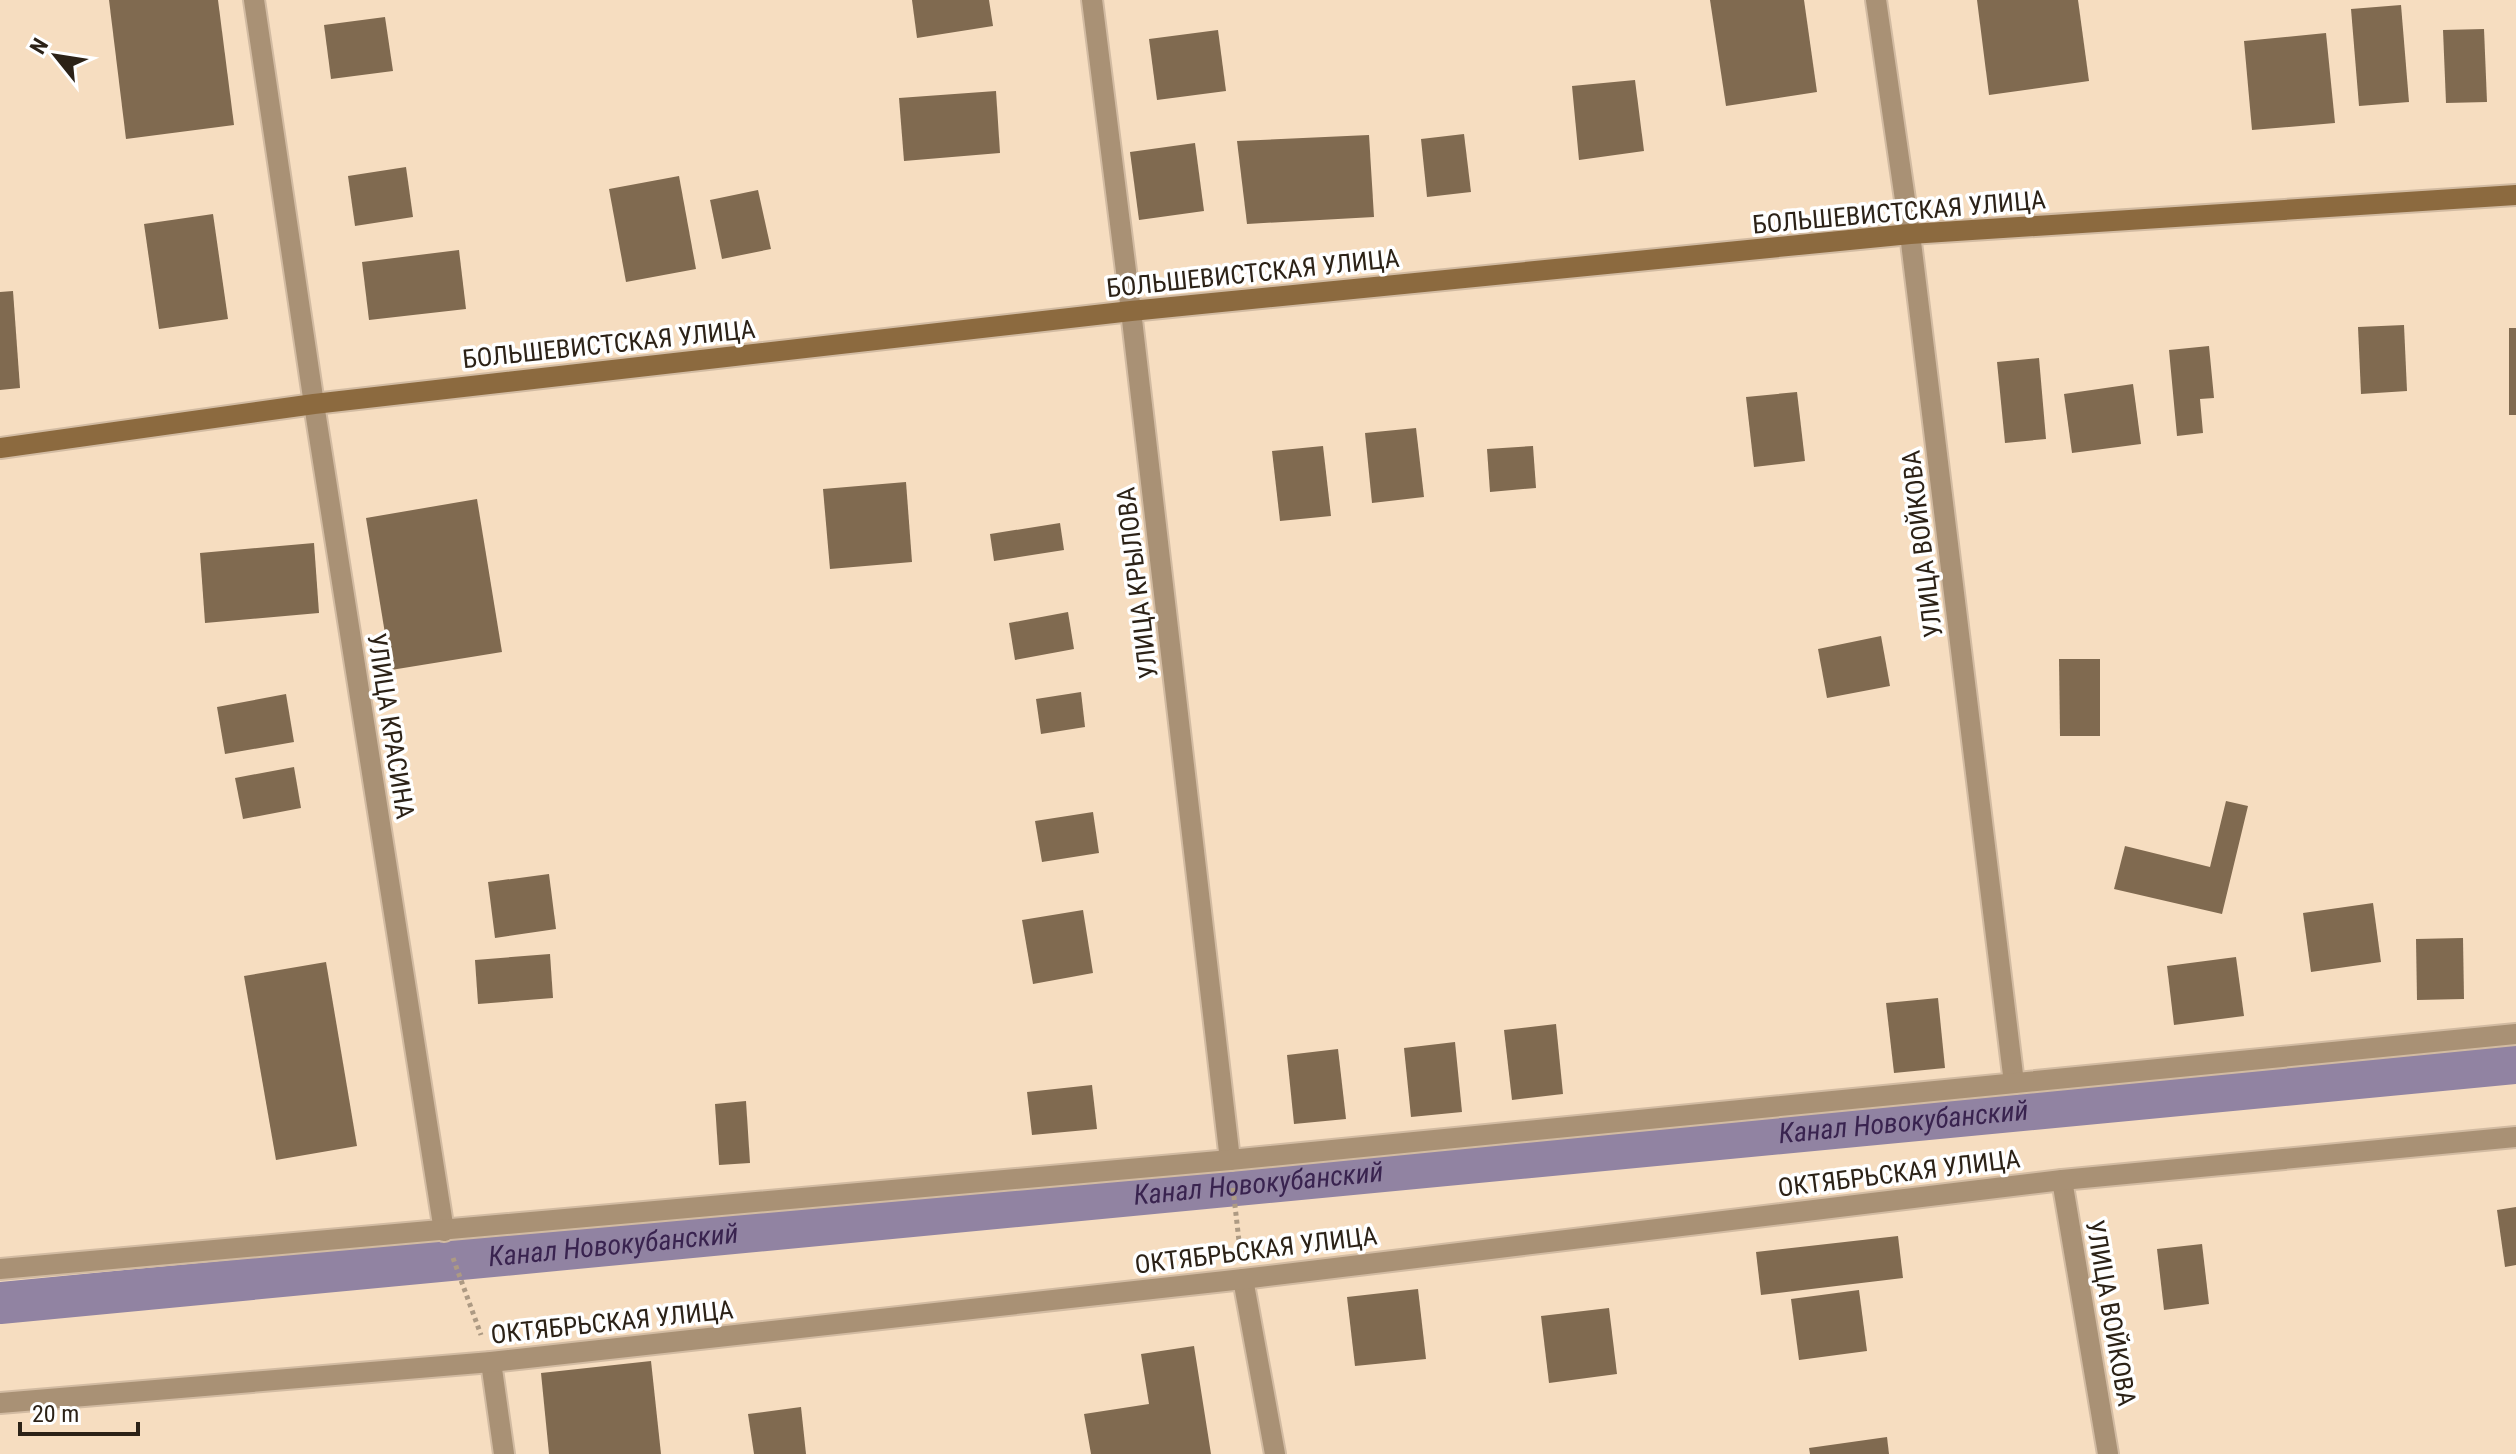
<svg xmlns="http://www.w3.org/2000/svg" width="2516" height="1454" font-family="'Roboto Condensed',sans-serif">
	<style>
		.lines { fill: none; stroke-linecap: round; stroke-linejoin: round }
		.canal { stroke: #9183a2; stroke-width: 42 }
		.building { fill: #806a50 }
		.street-casing { stroke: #d2bba2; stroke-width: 24 }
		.secondary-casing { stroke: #d2bba2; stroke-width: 24 }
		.path { stroke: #ad9a83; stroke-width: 5; stroke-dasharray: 4 4; stroke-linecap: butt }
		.street { stroke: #a99175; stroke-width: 20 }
		.secondary { stroke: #8c6a3f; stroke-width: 20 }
		.labels { text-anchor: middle; stroke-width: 7; stroke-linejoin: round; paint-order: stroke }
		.street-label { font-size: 26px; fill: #2c2217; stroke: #fff }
		.water-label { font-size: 28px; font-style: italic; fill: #39234f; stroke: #fff }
	</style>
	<rect width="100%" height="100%" fill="#f6ddc0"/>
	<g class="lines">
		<path class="canal" id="s1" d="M 0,1303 L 2516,1063"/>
	</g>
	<g class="building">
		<path d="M 109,0 L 218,0 L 234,125 L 126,139 Z"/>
		<path d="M 912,0 L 989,0 L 993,26 L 917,38 Z"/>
		<path d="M 1710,0 L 1804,0 L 1817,92 L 1726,106 Z"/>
		<path d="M 1977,0 L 2078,0 L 2089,81 L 1989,95 Z"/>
		<path d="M 2401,5 L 2409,102 L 2359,106 L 2351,9 Z"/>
		<path d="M 385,17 L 393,71 L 331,79 L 324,25 Z"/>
		<path d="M 2484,29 L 2487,102 L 2446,103 L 2443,30 Z"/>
		<path d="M 1218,30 L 1226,91 L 1157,100 L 1149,39 Z"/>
		<path d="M 2326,33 L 2335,123 L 2252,130 L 2244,41 Z"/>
		<path d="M 1635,80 L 1644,151 L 1579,160 L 1572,86 Z"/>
		<path d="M 996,91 L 1000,153 L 904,161 L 899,98 Z"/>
		<path d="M 1464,134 L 1471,192 L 1427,197 L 1421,139 Z"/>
		<path d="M 1369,135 L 1374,217 L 1247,224 L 1237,141 Z"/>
		<path d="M 1195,143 L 1204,211 L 1139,220 L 1130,152 Z"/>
		<path d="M 406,167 L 413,217 L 355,226 L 348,176 Z"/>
		<path d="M 679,176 L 696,269 L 626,282 L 609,189 Z"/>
		<path d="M 758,190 L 771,249 L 722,259 L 710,200 Z"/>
		<path d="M 213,214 L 228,319 L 159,329 L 144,224 Z"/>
		<path d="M 459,250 L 466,309 L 369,320 L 362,262 Z"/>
		<path d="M 13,291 L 20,388 L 0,390 L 0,292 Z"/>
		<path d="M 2404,325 L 2407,391 L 2361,394 L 2358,327 Z"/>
		<rect x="2509" y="328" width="7" height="87"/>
		<path d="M 2209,346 L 2214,398 L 2200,399 L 2203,433 L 2177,436 L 2169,350 Z"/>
		<path d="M 2039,358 L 2046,439 L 2005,443 L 1997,362 Z"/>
		<path d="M 2133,384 L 2141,444 L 2072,453 L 2064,394 Z"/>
		<path d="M 1797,392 L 1805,461 L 1754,467 L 1746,397 Z"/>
		<path d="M 1416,428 L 1424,497 L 1372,503 L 1365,433 Z"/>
		<path d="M 1323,446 L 1331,516 L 1280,521 L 1272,451 Z"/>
		<path d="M 1533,446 L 1536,488 L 1490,492 L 1487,449 Z"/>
		<path d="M 906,482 L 912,562 L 830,569 L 823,489 Z"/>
		<path d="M 477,499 L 502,652 L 391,670 L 366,518 Z"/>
		<path d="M 1060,523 L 1064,550 L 994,561 L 990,534 Z"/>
		<path d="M 314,543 L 319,613 L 205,623 L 200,553 Z"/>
		<path d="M 1068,612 L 1074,649 L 1015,660 L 1009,623 Z"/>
		<path d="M 1881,636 L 1890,686 L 1827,698 L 1818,649 Z"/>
		<path d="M 2059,659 L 2100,659 L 2100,736 L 2060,736 Z"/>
		<path d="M 1081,692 L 1085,727 L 1041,734 L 1036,699 Z"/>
		<path d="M 286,694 L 294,742 L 225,754 L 217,707 Z"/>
		<path d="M 294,767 L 301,808 L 243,819 L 235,778 Z"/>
		<path d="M 2226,801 L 2248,806 L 2222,914 L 2114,889 L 2125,846 L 2210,867 Z"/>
		<path d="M 1093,812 L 1099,853 L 1042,862 L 1035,821 Z"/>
		<path d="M 549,874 L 556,929 L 495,938 L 488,882 Z"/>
		<path d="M 2373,903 L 2381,962 L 2311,972 L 2303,913 Z"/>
		<path d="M 1083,910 L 1093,973 L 1033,984 L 1022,920 Z"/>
		<path d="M 2463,938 L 2464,999 L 2417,1000 L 2416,939 Z"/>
		<path d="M 550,954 L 553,998 L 478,1004 L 475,960 Z"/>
		<path d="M 2236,957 L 2244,1016 L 2174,1025 L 2167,966 Z"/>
		<path d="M 326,962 L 357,1146 L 276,1160 L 244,976 Z"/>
		<path d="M 1938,998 L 1945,1068 L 1894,1073 L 1886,1003 Z"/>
		<path d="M 1556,1024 L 1563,1094 L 1512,1100 L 1504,1030 Z"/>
		<path d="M 1455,1042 L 1462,1112 L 1411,1117 L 1404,1048 Z"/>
		<path d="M 1338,1049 L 1346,1119 L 1294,1124 L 1287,1055 Z"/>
		<path d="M 1092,1085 L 1097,1129 L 1032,1135 L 1027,1092 Z"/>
		<path d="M 746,1101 L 750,1163 L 719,1165 L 715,1104 Z"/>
		<path d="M 2516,1207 L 2516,1265 L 2505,1267 L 2497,1210 Z"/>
		<path d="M 1898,1236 L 1903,1278 L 1761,1295 L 1756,1252 Z"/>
		<path d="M 2202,1244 L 2209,1304 L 2164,1310 L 2157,1249 Z"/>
		<path d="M 1418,1289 L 1426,1359 L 1355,1366 L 1347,1297 Z"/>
		<path d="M 1859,1290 L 1867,1351 L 1799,1360 L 1791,1299 Z"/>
		<path d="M 1609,1308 L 1617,1374 L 1549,1383 L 1541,1316 Z"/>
		<path d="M 1194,1346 L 1211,1454 L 1091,1454 L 1084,1414 L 1149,1404 L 1141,1354 Z"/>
		<path d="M 651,1361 L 661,1454 L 549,1454 L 541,1373 Z"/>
		<path d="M 801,1407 L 806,1454 L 754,1454 L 748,1414 Z"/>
		<path d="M 1887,1437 L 1889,1454 L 1810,1454 L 1809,1448 Z"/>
	</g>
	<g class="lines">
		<g class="street-casing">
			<g id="street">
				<path d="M 254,0 L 314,404 L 444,1231"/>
				<path d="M 1092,0 L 1131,311 L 1230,1160"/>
				<path d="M 1876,0 L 1910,234 L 2014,1083"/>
				<path d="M 2062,1180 L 2108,1454"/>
				<path d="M 0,1269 L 1230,1160 L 2516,1034"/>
				<path d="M 1243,1279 L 1275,1454"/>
				<path d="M 491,1362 L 504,1454"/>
				<path d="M 0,1403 L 491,1362 L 1243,1279 L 2062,1180 L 2516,1137"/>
			</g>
		</g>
		<g class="secondary-casing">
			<path id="secondary" d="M 0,448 L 314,404 L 1131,311 L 1910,234 L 2516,195"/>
		</g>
		<g class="path">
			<path d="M 1233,1188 L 1240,1250"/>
			<path d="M 453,1258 L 481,1335"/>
		</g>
		<use href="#street" class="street"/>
		<use href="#secondary" class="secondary"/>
	</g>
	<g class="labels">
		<g class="street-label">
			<text transform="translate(1899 212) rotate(-5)" y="9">БОЛЬШЕВИСТСКАЯ УЛИЦА</text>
			<text transform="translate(1253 273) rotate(-6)" y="9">БОЛЬШЕВИСТСКАЯ УЛИЦА</text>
			<text transform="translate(609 344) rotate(-6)" y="9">БОЛЬШЕВИСТСКАЯ УЛИЦА</text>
			<text transform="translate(1922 544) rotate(-97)" y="9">УЛИЦА ВОЙКОВА</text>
			<text transform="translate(1137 583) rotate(-97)" y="9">УЛИЦА КРЫЛОВА</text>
			<text transform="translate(391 726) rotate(81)" y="9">УЛИЦА КРАСИНА</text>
			<text transform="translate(1899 1173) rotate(-7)" y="9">ОКТЯБРЬСКАЯ УЛИЦА</text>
			<text transform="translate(1256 1250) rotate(-7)" y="9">ОКТЯБРЬСКАЯ УЛИЦА</text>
			<text transform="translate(2111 1313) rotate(80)" y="9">УЛИЦА ВОЙКОВА</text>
			<text transform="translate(612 1322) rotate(-6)" y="9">ОКТЯБРЬСКАЯ УЛИЦА</text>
		</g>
		<g class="water-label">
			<text dy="10" stroke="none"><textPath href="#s1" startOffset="1912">Канал Новокубанский</textPath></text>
			<text dy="10" stroke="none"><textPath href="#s1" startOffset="1264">Канал Новокубанский</textPath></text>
			<text dy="10" stroke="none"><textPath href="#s1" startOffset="616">Канал Новокубанский</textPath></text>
		</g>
	</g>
	<g transform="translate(56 56) rotate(300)" stroke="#ffffff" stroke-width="6" paint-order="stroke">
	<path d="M0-6L14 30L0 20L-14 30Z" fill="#2c2217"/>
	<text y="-12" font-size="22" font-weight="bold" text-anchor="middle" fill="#2c2217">N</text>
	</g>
	<path d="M20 1422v12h118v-12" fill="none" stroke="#2c2217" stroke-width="4"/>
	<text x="32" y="1422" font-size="24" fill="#2c2217" stroke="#ffffff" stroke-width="6" paint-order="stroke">20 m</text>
</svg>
